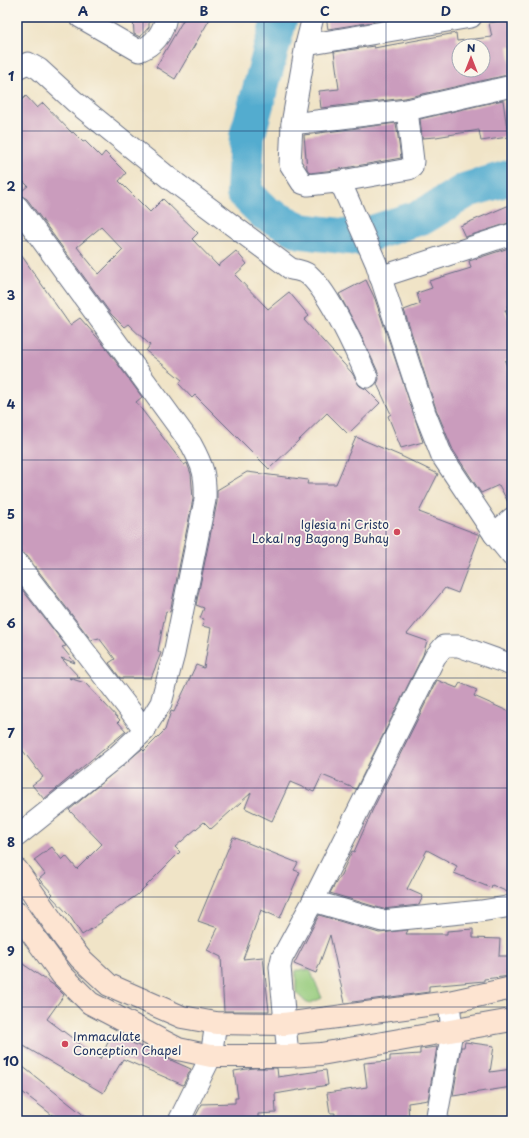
<svg xmlns="http://www.w3.org/2000/svg" width="529" height="1138" font-family="'Playpen Sans',sans-serif">
	<style>
		.green { fill: #96cb7d; stroke: #587d6e }
		.lines { fill: none; stroke-linecap: round; stroke-linejoin: round }
		.river { stroke: #52accf; stroke-width: 36 }
		.building { fill: #ca9cbd; fill-rule: evenodd }
		.street-casing { stroke: #666e83; stroke-width: 23 }
		.secondary-casing { stroke: #666e83; stroke-width: 24 }
		.street { stroke: #fff; stroke-width: 21 }
		.secondary { stroke: #fde4d1; stroke-width: 22 }
		.grid { fill: none; stroke: #1b2f5e; stroke-width: 1; stroke-opacity: 0.55 }
		.poi-dot { fill: #d1495b; stroke: #fbf7ec; stroke-width: 1.5 }
		.labels { text-anchor: middle; stroke-width: 3.5; stroke-linejoin: round; paint-order: stroke }
		.poi-label { font-size: 12px; fill: #1b2f5e; stroke: #fbf7ec; text-anchor: end }
		.neatline { fill: none; stroke: #1b2f5e; stroke-width: 1.5 }
		.grid-label { font-size: 13px; text-anchor: middle; font-weight: bold; fill: #1b2f5e }
	</style>
	<rect width="100%" height="100%" fill="#fbf7ec"/>
	<filter id="ink" filterUnits="userSpaceOnUse"><feTurbulence type="fractalNoise" baseFrequency=".025" numOctaves="2"/><feDisplacementMap in="SourceGraphic" scale="8" xChannelSelector="R" yChannelSelector="G"/><feConvolveMatrix kernelMatrix="1 2 1 2 8 2 1 2 1" color-interpolation-filters="sRGB"/></filter>
	<filter id="wash" filterUnits="userSpaceOnUse"><feTurbulence type="fractalNoise" baseFrequency=".012" numOctaves="4" result="noise"/><feDisplacementMap in="SourceGraphic" scale="16" xChannelSelector="R" yChannelSelector="G"/><feGaussianBlur stdDeviation="0.9" result="paint"/><feColorMatrix in="noise" values="0 0 0 0 0 0 0 0 0 0 0 0 0 0 0 0 0 1.4 0 .05"/><feComposite in="paint" operator="in"/></filter>
	<g filter="url(#wash)">
		<rect width="100%" height="100%" fill="#f0e4c7"/>
		<path class="green" d="M 296,970 L 310,970 L 322,998 L 308,1004 L 296,993 Z"/>
		<g class="lines">
			<path class="river" d="M 280,17 L 247,137 L 244,192 L 265,213 L 301,231 L 357,238 L 424,216 L 467,190 L 512,177"/>
		</g>
		<g id="blocks">
			<g class="building">
				<path d="M 133,17 L 149,17 L 149,27 L 140,37 L 134,34 Z"/>
				<path d="M 185,17 L 211,17 L 175,79 L 156,67 Z"/>
				<path d="M 326,17 L 373,17 L 373,22 L 328,29 Z"/>
				<path d="M 510,19 L 512,46 L 508,46 L 512,74 L 405,98 L 321,108 L 319,91 L 339,89 L 334,52 L 374,46 L 374,48 L 456,33 L 457,41 L 492,37 L 489,23 ZM 459,46 L 483,46 L 483,70 L 459,70 Z"/>
				<path d="M 26,96 L 37,108 L 43,103 L 72,133 L 73,132 L 83,142 L 85,141 L 101,157 L 105,152 L 126,173 L 119,181 L 150,212 L 163,199 L 198,233 L 192,239 L 218,266 L 236,251 L 247,264 L 235,275 L 268,309 L 289,292 L 309,316 L 304,320 L 352,373 L 360,386 L 366,389 L 380,403 L 348,434 L 327,413 L 269,469 L 195,395 L 192,398 L 179,384 L 182,380 L 146,351 L 150,345 L 128,324 L 124,327 L 111,314 L 27,199 L 18,194 L 28,186 L 17,175 L 17,104 ZM 101,227 L 123,250 L 99,274 L 77,247 Z"/>
				<path d="M 503,100 L 508,137 L 481,141 L 479,130 L 436,137 L 422,138 L 420,119 Z"/>
				<path d="M 396,123 L 401,158 L 334,170 L 310,173 L 307,169 L 304,135 Z"/>
				<path d="M 512,204 L 512,222 L 465,237 L 460,226 Z"/>
				<path d="M 512,247 L 512,305 L 507,306 L 508,310 L 505,310 L 512,326 L 512,358 L 505,361 L 512,379 L 512,506 L 510,506 L 499,485 L 481,493 L 453,450 L 436,409 L 404,310 L 420,304 L 417,293 L 432,288 L 429,281 L 471,268 L 469,261 Z"/>
				<path d="M 17,249 L 70,325 L 80,318 L 103,344 L 142,397 L 136,402 L 184,465 L 187,463 L 191,474 L 193,499 L 170,612 L 166,611 L 162,630 L 158,651 L 161,653 L 151,678 L 120,678 L 109,663 L 115,659 L 99,638 L 91,640 L 27,556 L 17,551 Z"/>
				<path d="M 366,280 L 375,299 L 423,442 L 401,448 L 388,416 L 391,414 L 377,384 L 379,379 L 378,372 L 360,333 L 339,294 Z"/>
				<path d="M 356,437 L 401,456 L 438,474 L 419,512 L 480,535 L 458,593 L 445,588 L 407,634 L 427,641 L 423,655 L 356,789 L 322,775 L 314,792 L 290,782 L 272,821 L 245,808 L 251,793 L 211,829 L 204,822 L 175,847 L 180,852 L 137,895 L 101,920 L 102,922 L 82,935 L 69,915 L 51,896 L 53,894 L 39,879 L 45,874 L 34,860 L 52,847 L 62,860 L 66,856 L 77,869 L 102,844 L 69,810 L 142,749 L 144,751 L 165,730 L 171,711 L 174,712 L 196,665 L 204,668 L 211,628 L 202,626 L 204,619 L 200,618 L 204,608 L 196,605 L 217,502 L 217,490 L 247,472 L 308,480 L 307,484 L 336,484 Z"/>
				<path d="M 17,583 L 66,646 L 62,647 L 75,663 L 61,658 L 80,678 L 69,678 L 85,683 L 120,720 L 118,722 L 126,731 L 44,799 L 32,785 L 43,777 L 17,743 Z"/>
				<path d="M 437,680 L 457,688 L 460,683 L 477,690 L 474,696 L 512,713 L 512,894 L 492,885 L 491,888 L 454,873 L 457,866 L 427,850 L 407,889 L 423,896 L 419,905 L 383,909 L 330,893 L 338,879 L 339,879 L 352,851 L 354,852 L 373,809 Z"/>
				<path d="M 233,837 L 298,863 L 294,870 L 300,872 L 280,918 L 261,910 L 243,959 L 263,957 L 269,1011 L 224,1011 L 221,957 L 207,950 L 218,928 L 198,921 Z"/>
				<path d="M 319,915 L 379,933 L 408,930 L 406,934 L 447,934 L 447,931 L 473,929 L 473,938 L 500,939 L 499,956 L 511,956 L 511,976 L 484,979 L 484,981 L 429,986 L 429,992 L 345,1003 L 330,935 L 316,973 L 294,964 Z"/>
				<path d="M 17,960 L 55,986 L 64,995 L 47,1019 L 100,1059 L 112,1034 L 191,1069 L 183,1085 L 123,1059 L 103,1093 L 17,1042 Z"/>
				<path d="M 465,1042 L 494,1046 L 490,1072 L 512,1069 L 512,1087 L 453,1096 L 461,1047 L 464,1047 Z"/>
				<path d="M 437,1047 L 428,1100 L 408,1103 L 409,1121 L 334,1121 L 335,1113 L 330,1113 L 327,1093 L 367,1087 L 364,1063 L 390,1061 L 390,1056 L 420,1054 L 420,1049 Z"/>
				<path d="M 17,1062 L 91,1121 L 60,1121 L 17,1088 Z"/>
				<path d="M 254,1068 L 277,1068 L 278,1077 L 326,1070 L 328,1085 L 275,1094 L 276,1113 L 258,1114 L 258,1119 L 193,1121 L 202,1104 L 235,1103 L 235,1098 L 238,1098 L 234,1071 Z"/>
			</g>
		</g>
	</g>
	<g filter="url(#ink)">
		<use href="#blocks" fill-opacity="0" stroke="#666e83" stroke-width="1"/>
		<g class="lines">
			<g class="street-casing">
				<g id="street">
					<path d="M 80,17 L 139,51 C 154,45 163,33 166,17"/>
					<path d="M 313,17 L 306,45 L 292,124 L 290,164 L 302,183 L 308,185 L 336,182 L 343,188 L 376,263 L 425,413 L 442,456 L 494,534 L 512,556"/>
					<path d="M 306,45 L 471,17"/>
					<path d="M 17,68 L 28,63 L 39,69 L 74,101 L 169,178 L 291,269 C 297,270 304,271 309,275 C 330,294 356,351 367,377"/>
					<path d="M 292,124 L 407,110 L 512,86"/>
					<path d="M 336,182 L 409,169 L 412,167 L 413,161 L 407,110"/>
					<path d="M 17,206 L 191,444 C 203,466 206,475 205,500 L 174,654 L 161,703 L 143,732 L 117,756 L 17,836"/>
					<path d="M 380,277 L 512,234"/>
					<path d="M 494,534 L 512,518"/>
					<path d="M 17,563 L 145,730"/>
					<path d="M 313,901 L 382,921 L 481,911 L 512,906"/>
					<path d="M 288,1056 L 280,967 L 282,958 L 313,901 L 435,657 L 444,646 L 459,646 L 512,665"/>
					<path d="M 179,1121 L 211,1056 L 216,1023"/>
					<path d="M 436,1121 L 452,1032 L 449,1002"/>
				</g>
			</g>
			<g class="secondary-casing">
				<g id="secondary">
					<path d="M 17,870 L 65,939 L 80,958 L 109,985 L 182,1017 L 216,1023 L 284,1024 L 449,1002 L 512,988"/>
					<path d="M 17,913 L 62,975 L 90,1003 L 178,1049 L 211,1056 L 288,1056 L 321,1054 L 512,1020"/>
				</g>
			</g>
			<use href="#street" class="street"/>
			<use href="#secondary" class="secondary"/>
		</g>
	</g>
	<path class="grid" d="M 143,17 L 143,1121M 264,17 L 264,1121M 386,17 L 386,1121M 17,131 L 512,131M 17,241 L 512,241M 17,350 L 512,350M 17,460 L 512,460M 17,569 L 512,569M 17,678 L 512,678M 17,788 L 512,788M 17,897 L 512,897M 17,1007 L 512,1007"/>
	<g class="poi-dot">
		<circle cx="397" cy="532" r="4"/>
		<circle cx="65" cy="1044" r="4"/>
	</g>
	<g class="labels">
		<g class="poi-label">
			<text x="389" y="529">Iglesia ni Cristo<tspan x="389" dy="14">Lokal ng Bagong Buhay</tspan></text>
			<text x="73" y="1041" text-anchor="start">Immaculate<tspan x="73" dy="14">Conception Chapel</tspan></text>
		</g>
	</g>
	<rect width="529" height="1138" fill="none" stroke="#fbf7ec" stroke-width="44"/>
	<g transform="translate(471 58)"><circle r="19" fill="#fbf7ec" stroke="#a1a7b3"/>
	<path d="M0-3L7 15L0 10L-7 15Z" fill="#d1495b"/>
	<text y="-6" font-size="11" font-weight="bold" text-anchor="middle" fill="#1b2f5e">N</text>
	</g>
	<rect x="22" y="22" width="485" height="1094" class="neatline"/>
	<g class="grid-label">
		<text x="83" y="16">A</text>
		<text x="204" y="16">B</text>
		<text x="325" y="16">C</text>
		<text x="446" y="16">D</text>
		<text x="11" y="81">1</text>
		<text x="11" y="191">2</text>
		<text x="11" y="300">3</text>
		<text x="11" y="409">4</text>
		<text x="11" y="519">5</text>
		<text x="11" y="628">6</text>
		<text x="11" y="738">7</text>
		<text x="11" y="847">8</text>
		<text x="11" y="956">9</text>
		<text x="11" y="1066">10</text>
	</g>
</svg>
